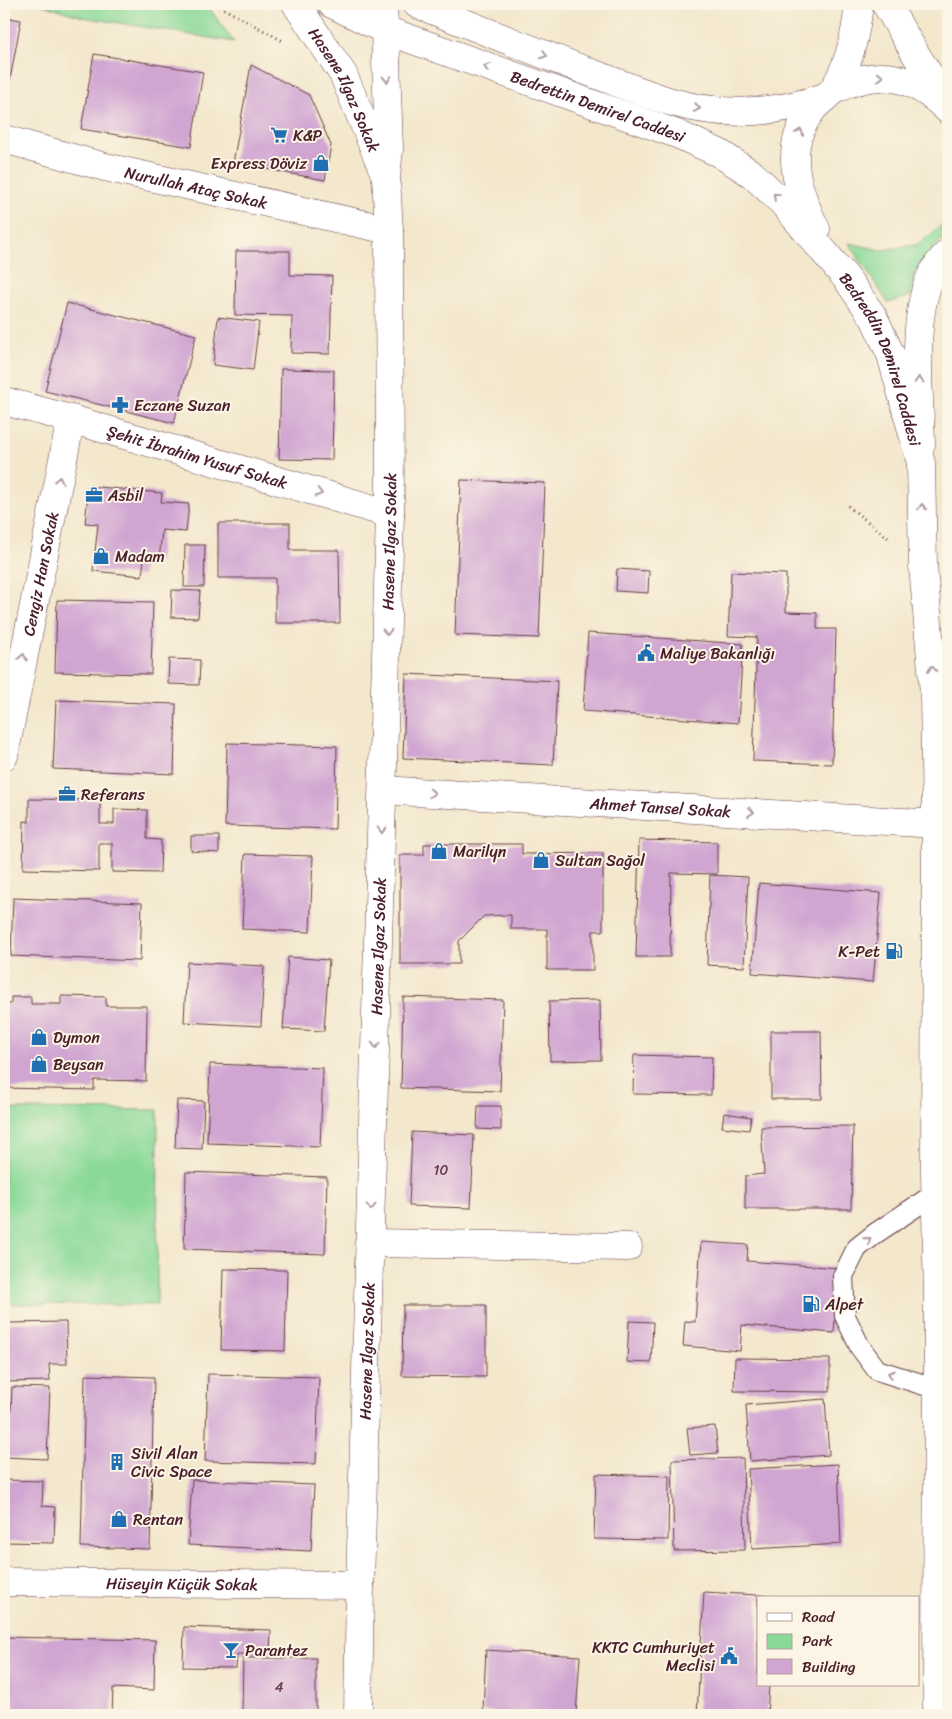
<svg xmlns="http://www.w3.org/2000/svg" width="952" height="1719" font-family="Sriracha,sans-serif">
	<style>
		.green { fill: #8ad998; stroke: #6a7c62 }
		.building { fill: #d0a5d2 }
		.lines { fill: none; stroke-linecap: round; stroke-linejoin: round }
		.service-casing { stroke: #633d43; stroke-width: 22 }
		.minor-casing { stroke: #633d43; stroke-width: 29 }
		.secondary-casing { stroke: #633d43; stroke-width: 29 }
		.primary-casing { stroke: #633d43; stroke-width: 29 }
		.path { stroke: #633d43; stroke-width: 3; stroke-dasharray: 1 4; stroke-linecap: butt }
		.service { stroke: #fff; stroke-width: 20 }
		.minor { stroke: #fff; stroke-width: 28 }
		.secondary { stroke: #fff; stroke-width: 28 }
		.primary { stroke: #fff; stroke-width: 28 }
		.oneway { stroke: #ae9aa0 }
		.labels { text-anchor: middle; stroke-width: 4; stroke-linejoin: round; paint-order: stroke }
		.number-label { font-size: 14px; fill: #6c4055 }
		.street-label { font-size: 16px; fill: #4a1f2b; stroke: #fcf5e5 }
		.poi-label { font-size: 16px; fill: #4a1f2b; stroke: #fcf5e5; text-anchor: start }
	</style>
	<rect width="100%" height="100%" fill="#fcf5e5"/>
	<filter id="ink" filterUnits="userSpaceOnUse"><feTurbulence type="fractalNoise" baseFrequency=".02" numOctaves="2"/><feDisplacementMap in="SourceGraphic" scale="10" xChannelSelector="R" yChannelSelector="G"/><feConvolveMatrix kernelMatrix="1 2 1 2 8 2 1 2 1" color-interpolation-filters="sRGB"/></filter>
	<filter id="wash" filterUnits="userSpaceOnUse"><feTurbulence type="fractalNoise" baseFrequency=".0096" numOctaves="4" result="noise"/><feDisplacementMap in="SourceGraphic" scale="20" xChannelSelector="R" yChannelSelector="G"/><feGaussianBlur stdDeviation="1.12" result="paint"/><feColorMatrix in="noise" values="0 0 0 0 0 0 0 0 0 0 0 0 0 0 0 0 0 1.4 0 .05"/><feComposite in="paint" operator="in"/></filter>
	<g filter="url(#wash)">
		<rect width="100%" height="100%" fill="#f3e7cc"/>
		<g class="green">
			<path d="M 40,4 L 206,4 L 234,42 L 83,17 Z"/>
			<path d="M 948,213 L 948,236 L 941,240 L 915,271 L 911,296 L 888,303 L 849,243 L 881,250 L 916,245 L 940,227 Z"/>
			<path d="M 4,1109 L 158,1110 L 157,1305 L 4,1304 Z"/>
		</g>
		<g id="blocks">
			<g class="building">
				<path d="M 4,17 L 21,20 L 9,85 L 4,84 Z"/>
				<path d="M 94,54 L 203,72 L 191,147 L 81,129 Z"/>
				<path d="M 251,65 L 309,95 L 331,145 L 325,180 L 233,163 Z"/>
				<path d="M 236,251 L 290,251 L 290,275 L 332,276 L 330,354 L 291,353 L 292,316 L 235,315 Z"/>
				<path d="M 67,303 L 196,335 L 174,423 L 45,391 Z"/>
				<path d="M 218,317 L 259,322 L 253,370 L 213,365 Z"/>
				<path d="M 281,369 L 334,370 L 332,460 L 279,459 Z"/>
				<path d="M 461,480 L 545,483 L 539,638 L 455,635 Z"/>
				<path d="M 89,486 L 162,493 L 161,502 L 189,504 L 186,532 L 162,530 L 159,561 L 144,559 L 142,576 L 93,571 L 98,524 L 85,523 Z"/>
				<path d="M 218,523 L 290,523 L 290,550 L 339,550 L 340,623 L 275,623 L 275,578 L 218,578 Z"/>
				<path d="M 185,545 L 205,545 L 204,587 L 184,587 Z"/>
				<path d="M 617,569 L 649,571 L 648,593 L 616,591 Z"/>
				<path d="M 731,572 L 786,574 L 786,612 L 817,613 L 817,629 L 836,629 L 832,764 L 753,761 L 757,637 L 728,636 Z"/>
				<path d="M 172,590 L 200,591 L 198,618 L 171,617 Z"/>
				<path d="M 57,600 L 153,602 L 151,674 L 55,672 Z"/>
				<path d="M 588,633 L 743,644 L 738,723 L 583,711 Z"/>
				<path d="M 169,659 L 200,660 L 199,685 L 168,684 Z"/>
				<path d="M 406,674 L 557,681 L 553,765 L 403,758 Z"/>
				<path d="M 56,700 L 176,704 L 174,774 L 53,769 Z"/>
				<path d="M 227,743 L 337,746 L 335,829 L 225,826 Z"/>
				<path d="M 29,799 L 100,800 L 100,824 L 114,824 L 114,809 L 147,810 L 147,839 L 161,840 L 160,873 L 112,872 L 112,843 L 99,843 L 99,871 L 23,869 L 24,821 L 29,822 Z"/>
				<path d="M 191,836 L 219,836 L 219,853 L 191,851 Z"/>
				<path d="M 639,840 L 717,842 L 717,874 L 671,873 L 670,957 L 636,957 Z"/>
				<path d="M 424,844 L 522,844 L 522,854 L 603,853 L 603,931 L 593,931 L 593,970 L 547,970 L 547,929 L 511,929 L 511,915 L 484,916 L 459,941 L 459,964 L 400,964 L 400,855 L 424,855 Z"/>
				<path d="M 245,854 L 313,856 L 310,932 L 242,929 Z"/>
				<path d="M 710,875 L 748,877 L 744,967 L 707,965 Z"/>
				<path d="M 759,883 L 881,893 L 873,982 L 752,973 Z"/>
				<path d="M 13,898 L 142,903 L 140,961 L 11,956 Z"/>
				<path d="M 288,957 L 329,960 L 324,1031 L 283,1029 Z"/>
				<path d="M 187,962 L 264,966 L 261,1026 L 184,1022 Z"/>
				<path d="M 61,996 L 106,997 L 106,1006 L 147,1006 L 146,1081 L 94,1080 L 94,1090 L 4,1088 L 4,1004 L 11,1004 L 11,997 L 31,997 L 31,1004 L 61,1004 Z"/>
				<path d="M 403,997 L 503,1000 L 500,1091 L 401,1088 Z"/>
				<path d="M 600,1000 L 601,1060 L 550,1061 L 549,1001 Z"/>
				<path d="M 771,1031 L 821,1031 L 822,1099 L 771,1099 Z"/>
				<path d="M 634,1055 L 712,1057 L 711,1095 L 633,1094 Z"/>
				<path d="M 210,1064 L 323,1068 L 320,1147 L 207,1143 Z"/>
				<path d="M 177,1100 L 204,1101 L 202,1149 L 175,1148 Z"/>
				<path d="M 478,1106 L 501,1106 L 501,1130 L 477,1129 Z"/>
				<path d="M 724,1113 L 751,1117 L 749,1130 L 722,1127 Z"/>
				<path d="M 853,1126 L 851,1209 L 745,1209 L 745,1176 L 764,1174 L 761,1127 Z"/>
				<path d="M 412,1132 L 474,1135 L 471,1208 L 409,1206 Z"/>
				<path d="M 186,1172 L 327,1177 L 325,1254 L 184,1249 Z"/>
				<path d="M 701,1242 L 748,1245 L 747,1261 L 839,1268 L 834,1333 L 742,1325 L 740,1351 L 683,1346 L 685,1321 L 695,1322 Z"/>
				<path d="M 223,1269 L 287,1270 L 285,1351 L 221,1350 Z"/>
				<path d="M 403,1305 L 486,1305 L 486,1377 L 402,1376 Z"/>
				<path d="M 629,1321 L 653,1322 L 651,1363 L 627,1362 Z"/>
				<path d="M 66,1322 L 67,1364 L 49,1364 L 50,1381 L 4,1382 L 4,1347 L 9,1346 L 8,1323 Z"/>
				<path d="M 735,1358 L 830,1359 L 830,1392 L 734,1391 Z"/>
				<path d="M 208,1374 L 319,1377 L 316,1464 L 205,1461 Z"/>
				<path d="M 85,1375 L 154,1377 L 150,1549 L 81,1547 Z"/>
				<path d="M 12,1387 L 50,1388 L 47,1459 L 4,1457 L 4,1411 L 11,1411 Z"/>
				<path d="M 825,1399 L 829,1455 L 750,1461 L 746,1405 Z"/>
				<path d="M 715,1426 L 718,1453 L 690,1455 L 687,1428 Z"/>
				<path d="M 743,1458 L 745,1550 L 674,1551 L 672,1460 Z"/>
				<path d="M 838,1464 L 841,1544 L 752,1549 L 748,1469 Z"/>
				<path d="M 596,1474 L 669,1476 L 668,1540 L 594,1539 Z"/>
				<path d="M 4,1480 L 43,1481 L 42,1506 L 55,1507 L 54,1543 L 4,1542 Z"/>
				<path d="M 192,1480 L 314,1485 L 311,1551 L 188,1545 Z"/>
				<path d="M 704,1592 L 774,1596 L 774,1598 L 758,1598 L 758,1685 L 769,1685 L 767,1715 L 697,1715 Z"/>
				<path d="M 184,1627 L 271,1630 L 270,1655 L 237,1654 L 236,1668 L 183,1667 Z"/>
				<path d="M 4,1637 L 155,1640 L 154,1690 L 113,1688 L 112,1715 L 4,1715 Z"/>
				<path d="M 486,1650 L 580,1656 L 576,1715 L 517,1715 L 517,1714 L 483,1711 Z"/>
				<path d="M 243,1658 L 316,1658 L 316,1715 L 242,1715 Z"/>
			</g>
		</g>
	</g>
	<g filter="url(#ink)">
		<use href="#blocks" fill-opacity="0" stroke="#633d43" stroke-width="1"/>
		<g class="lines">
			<g class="service-casing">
				<path id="service" d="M 936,1193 L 876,1233 L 857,1248 L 843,1276 L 845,1316 L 860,1347 L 877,1370 L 937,1389"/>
			</g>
			<g class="minor-casing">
				<g id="minor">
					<path id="s1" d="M 296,4 L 343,74 L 384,172"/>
					<path id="s2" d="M 4,139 L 105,167 L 389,230"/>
					<path id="s3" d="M 4,401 L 71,419 L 390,514"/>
					<path id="s4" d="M 4,756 L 71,419"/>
					<path id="s5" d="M 383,790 L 936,824"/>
					<path d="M 369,1243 L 628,1247"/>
					<path id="s6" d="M 4,1582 L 360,1585"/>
					<path id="s7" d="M 358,1715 L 360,1585 L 390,514 L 389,230 L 386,178 L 389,149 L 385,30 L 382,4"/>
				</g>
			</g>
			<g class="secondary-casing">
				<g id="secondary">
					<path d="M 886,4 L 918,58 L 946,100"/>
					<path d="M 834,90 C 880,67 912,75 948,110"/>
					<path d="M 921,444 C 920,397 910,317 932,274 C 936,266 942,259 948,253"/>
				</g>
			</g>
			<g class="primary-casing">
				<g id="primary">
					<path id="s8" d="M 332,4 L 385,30 L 677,134 L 719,153 L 752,174 L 782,202 L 847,279 L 874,318 L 891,355 L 921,463 L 923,566 L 934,693 L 936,824 L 935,1173 L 938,1296 L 937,1715"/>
					<path d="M 417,4 C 477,28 537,52 597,75 C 635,89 672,106 713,110 C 751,115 788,109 825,97"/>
					<path d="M 816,229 C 797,190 782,148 812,110 C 818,102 829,96 834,88 C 850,64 856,32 859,4"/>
				</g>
			</g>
			<g class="path">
				<path d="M 215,4 L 283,41"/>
				<path d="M 848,506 L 891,540"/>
			</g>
			<use href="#service" class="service"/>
			<use href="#minor" class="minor"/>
			<use href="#secondary" class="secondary"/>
			<use href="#primary" class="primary"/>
		</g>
		<defs><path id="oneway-chevron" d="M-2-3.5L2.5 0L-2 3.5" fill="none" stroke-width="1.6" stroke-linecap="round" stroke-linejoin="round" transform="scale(1.25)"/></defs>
		<g class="oneway">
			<use href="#oneway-chevron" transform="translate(544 55) rotate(21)"/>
			<use href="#oneway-chevron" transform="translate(487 67) rotate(-160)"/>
			<use href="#oneway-chevron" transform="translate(880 77) rotate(1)"/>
			<use href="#oneway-chevron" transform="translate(387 79) rotate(88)"/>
			<use href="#oneway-chevron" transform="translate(697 108) rotate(10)"/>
			<use href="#oneway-chevron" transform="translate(800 132) rotate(-70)"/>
			<use href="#oneway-chevron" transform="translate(776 196) rotate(-137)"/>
			<use href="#oneway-chevron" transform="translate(919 380) rotate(-91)"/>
			<use href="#oneway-chevron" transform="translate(59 480) rotate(-79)"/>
			<use href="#oneway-chevron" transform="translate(319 493) rotate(17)"/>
			<use href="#oneway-chevron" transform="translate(922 507) rotate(-91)"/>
			<use href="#oneway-chevron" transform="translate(387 632) rotate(91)"/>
			<use href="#oneway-chevron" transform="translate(23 657) rotate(-79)"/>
			<use href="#oneway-chevron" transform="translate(932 669) rotate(-95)"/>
			<use href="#oneway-chevron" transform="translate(432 793) rotate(4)"/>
			<use href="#oneway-chevron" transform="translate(751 812) rotate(4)"/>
			<use href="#oneway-chevron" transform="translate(382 830) rotate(92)"/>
			<use href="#oneway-chevron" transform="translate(376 1045) rotate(92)"/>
			<use href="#oneway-chevron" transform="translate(371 1207) rotate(92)"/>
			<use href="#oneway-chevron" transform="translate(868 1240) rotate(-39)"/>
			<use href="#oneway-chevron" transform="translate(891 1374) rotate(-162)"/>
		</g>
	</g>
	<defs>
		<g id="supermarket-bare" transform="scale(1.35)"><path d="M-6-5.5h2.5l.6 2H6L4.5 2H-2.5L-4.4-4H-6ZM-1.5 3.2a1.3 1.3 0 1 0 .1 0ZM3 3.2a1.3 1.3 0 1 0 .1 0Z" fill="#1f6fb2" stroke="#fcf5e5" stroke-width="2.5" paint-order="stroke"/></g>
		<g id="shop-bare" transform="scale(1.35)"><path d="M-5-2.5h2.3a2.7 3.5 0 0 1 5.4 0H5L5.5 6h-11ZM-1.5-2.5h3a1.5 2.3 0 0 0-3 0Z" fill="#1f6fb2" stroke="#fcf5e5" stroke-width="2.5" paint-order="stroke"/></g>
		<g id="pharmacy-bare" transform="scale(1.35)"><path d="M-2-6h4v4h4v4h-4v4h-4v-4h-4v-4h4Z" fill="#1f6fb2" stroke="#fcf5e5" stroke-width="2.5" paint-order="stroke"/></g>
		<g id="office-bare" transform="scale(1.35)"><path d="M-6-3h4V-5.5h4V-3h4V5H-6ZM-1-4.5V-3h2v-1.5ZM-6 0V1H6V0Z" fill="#1f6fb2" stroke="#fcf5e5" stroke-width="2.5" paint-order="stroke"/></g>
		<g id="civic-bare" transform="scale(1.35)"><path d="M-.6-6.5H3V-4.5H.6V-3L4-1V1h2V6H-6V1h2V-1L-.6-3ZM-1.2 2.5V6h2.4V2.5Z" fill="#1f6fb2" stroke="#fcf5e5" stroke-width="2.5" paint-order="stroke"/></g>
		<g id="fuel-bare" transform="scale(1.35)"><path d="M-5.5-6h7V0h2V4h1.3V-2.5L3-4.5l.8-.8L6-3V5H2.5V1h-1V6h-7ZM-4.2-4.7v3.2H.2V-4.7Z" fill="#1f6fb2" stroke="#fcf5e5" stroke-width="2.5" paint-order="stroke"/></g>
		<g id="building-bare" transform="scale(1.35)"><path d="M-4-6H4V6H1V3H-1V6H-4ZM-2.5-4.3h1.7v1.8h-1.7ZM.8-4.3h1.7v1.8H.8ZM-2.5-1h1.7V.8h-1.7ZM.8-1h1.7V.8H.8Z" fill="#1f6fb2" stroke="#fcf5e5" stroke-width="2.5" paint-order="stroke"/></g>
		<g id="bar-bare" transform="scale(1.35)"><path d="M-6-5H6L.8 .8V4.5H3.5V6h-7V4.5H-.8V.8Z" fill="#1f6fb2" stroke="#fcf5e5" stroke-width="2.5" paint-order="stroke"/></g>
	</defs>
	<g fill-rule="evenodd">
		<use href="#supermarket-bare" x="279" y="135"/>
		<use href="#shop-bare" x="321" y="163"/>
		<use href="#pharmacy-bare" x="120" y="405"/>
		<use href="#office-bare" x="94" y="495"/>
		<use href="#shop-bare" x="101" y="556"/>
		<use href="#civic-bare" x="646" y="653"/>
		<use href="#office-bare" x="67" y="794"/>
		<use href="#shop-bare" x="439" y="851"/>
		<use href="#shop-bare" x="541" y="860"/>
		<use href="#fuel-bare" x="894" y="951"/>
		<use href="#shop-bare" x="39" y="1037"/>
		<use href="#shop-bare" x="39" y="1064"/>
		<use href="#fuel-bare" x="811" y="1304"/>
		<use href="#building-bare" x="117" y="1462"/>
		<use href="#shop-bare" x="119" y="1519"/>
		<use href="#bar-bare" x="231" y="1650"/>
		<use href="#civic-bare" x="729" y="1656"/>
	</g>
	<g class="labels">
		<g class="number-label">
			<text x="441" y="1175">10</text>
			<text x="279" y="1692">4</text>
		</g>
		<g class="street-label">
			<text dy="6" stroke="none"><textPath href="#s1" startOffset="99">Hasene Ilgaz Sokak</textPath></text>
			<text dy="6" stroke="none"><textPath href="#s8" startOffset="285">Bedrettin Demirel Caddesi</textPath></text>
			<text dy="6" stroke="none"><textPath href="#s2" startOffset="198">Nurullah Ataç Sokak</textPath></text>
			<text dy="6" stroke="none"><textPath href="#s8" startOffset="684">Bedreddin Demirel Caddesi</textPath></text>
			<text dy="6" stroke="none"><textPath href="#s3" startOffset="201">Şehit İbrahim Yusuf Sokak</textPath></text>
			<text dy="6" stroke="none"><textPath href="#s7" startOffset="1174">Hasene Ilgaz Sokak</textPath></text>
			<text dy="6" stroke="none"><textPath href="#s4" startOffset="186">Cengiz Han Sokak</textPath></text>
			<text dy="6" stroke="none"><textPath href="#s5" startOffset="278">Ahmet Tansel Sokak</textPath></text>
			<text dy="6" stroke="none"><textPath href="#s7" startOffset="769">Hasene Ilgaz Sokak</textPath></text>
			<text dy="6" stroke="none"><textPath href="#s7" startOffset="364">Hasene Ilgaz Sokak</textPath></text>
			<text dy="6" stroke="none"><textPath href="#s6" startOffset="178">Hüseyin Küçük Sokak</textPath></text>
		</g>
		<g class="poi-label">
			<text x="293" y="141">K&amp;P</text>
			<text x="307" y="169" text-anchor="end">Express Döviz</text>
			<text x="134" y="411">Eczane Suzan</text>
			<text x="108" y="501">Asbil</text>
			<text x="115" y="562">Madam</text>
			<text x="660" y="659">Maliye Bakanlığı</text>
			<text x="81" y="800">Referans</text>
			<text x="453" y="857">Marilyn</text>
			<text x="555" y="866">Sultan Sağol</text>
			<text x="880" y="957" text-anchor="end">K-Pet</text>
			<text x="53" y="1043">Dymon</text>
			<text x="53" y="1070">Beysan</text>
			<text x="825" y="1310">Alpet</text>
			<text x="131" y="1459">Sivil Alan<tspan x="131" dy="18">Civic Space</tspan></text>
			<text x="133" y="1525">Rentan</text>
			<text x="715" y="1653" text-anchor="end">KKTC Cumhuriyet<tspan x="715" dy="18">Meclisi</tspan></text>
			<text x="245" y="1656">Parantez</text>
		</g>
	</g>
	<rect width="952" height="1719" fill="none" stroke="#fcf5e5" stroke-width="20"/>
	<rect x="757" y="1596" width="162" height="90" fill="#fcf5e5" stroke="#b59f9b"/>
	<rect x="767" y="1613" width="25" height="8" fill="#ffffff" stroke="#b59f9b"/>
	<text x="802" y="1622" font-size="15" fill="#4a1f2b">Road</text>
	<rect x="767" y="1634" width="25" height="15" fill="#8ad998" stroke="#b59f9b"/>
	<text x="802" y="1646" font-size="15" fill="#4a1f2b">Park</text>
	<rect x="767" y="1659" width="25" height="15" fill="#d0a5d2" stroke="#b59f9b"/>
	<text x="802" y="1672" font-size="15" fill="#4a1f2b">Building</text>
</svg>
